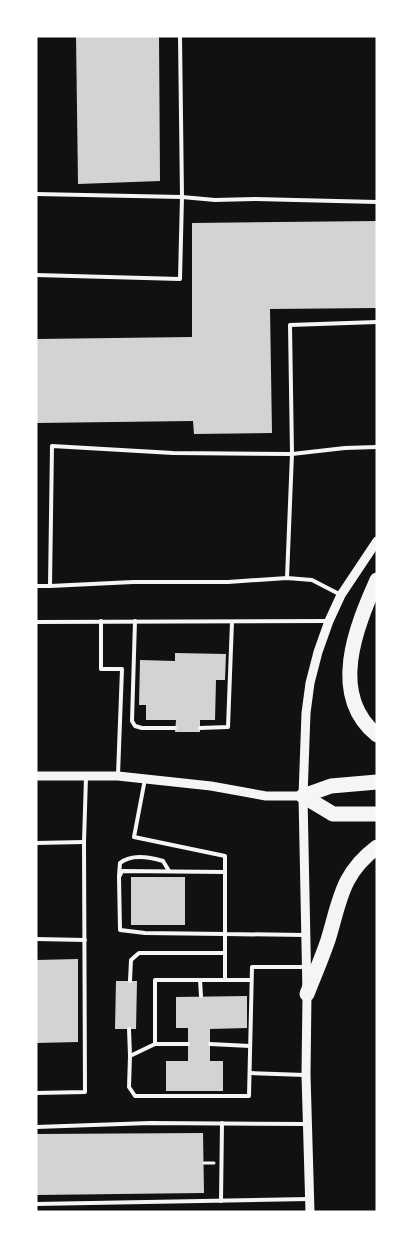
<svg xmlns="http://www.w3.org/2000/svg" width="413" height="1248" font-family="'Varela Round',sans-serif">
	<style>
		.building { fill: #d3d3d3 }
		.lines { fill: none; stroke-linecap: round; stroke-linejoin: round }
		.path { stroke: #f5f5f5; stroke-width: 3 }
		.service { stroke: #f5f5f5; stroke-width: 4 }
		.tertiary { stroke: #f5f5f5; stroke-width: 9 }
		.motorway { stroke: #f5f5f5; stroke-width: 15 }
	</style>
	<rect width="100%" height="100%" fill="#111"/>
	<g class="building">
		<path d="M 76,36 L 159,36 L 160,181 L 78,184 Z"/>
		<path d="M 377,221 L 377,308 L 270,309 L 272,433 L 194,434 L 193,421 L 36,423 L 36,339 L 192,337 L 192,223 Z"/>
		<path d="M 175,653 L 226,654 L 225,680 L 216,680 L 215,720 L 200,720 L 200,732 L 175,732 L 176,720 L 146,720 L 146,705 L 139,705 L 140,660 L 175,661 Z"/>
		<rect x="131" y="877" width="54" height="48"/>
		<path d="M 78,959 L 78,1042 L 36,1043 L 36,960 Z"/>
		<path d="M 116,981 L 137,981 L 136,1029 L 115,1029 Z"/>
		<path d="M 247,996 L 247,1028 L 210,1029 L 210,1061 L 223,1061 L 223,1091 L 166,1091 L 166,1061 L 188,1061 L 188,1028 L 176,1028 L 176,997 Z"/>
		<path d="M 203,1133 L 204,1193 L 36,1195 L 36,1134 Z"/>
	</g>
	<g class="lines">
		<path class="path" d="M 204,1163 L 214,1163"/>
		<g class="service">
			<path d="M 36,194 L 182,197 L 215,200 L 255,199 L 377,202"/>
			<path d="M 36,275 L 180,279 L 182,197 L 180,36"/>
			<path d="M 287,578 L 292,454 L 345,448 L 377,447"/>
			<path d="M 36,586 L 50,586"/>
			<path d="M 341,595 L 312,580 L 287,578 L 228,582 L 133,582 L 50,586 L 52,446 L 173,453 L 292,454 L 290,325 L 377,322"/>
			<path d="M 101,621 L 101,669 L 122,669 L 118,775"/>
			<path d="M 135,621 L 132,721 L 135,726 L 142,728 L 175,728"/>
			<path d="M 36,622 L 329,621"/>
			<path d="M 200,728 L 228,727 L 232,622"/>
			<path d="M 145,779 L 134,837 L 225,856 L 225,934 L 305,935"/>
			<path d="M 36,843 L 84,842"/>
			<path d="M 225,872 L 122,871 L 119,877 L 120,930 L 145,933 L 225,934 L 225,980"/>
			<path d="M 119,876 L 120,863 C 132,853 150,857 163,861 L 169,871"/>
			<path d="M 36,939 L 85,940"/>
			<path d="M 200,980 L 201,996"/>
			<path d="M 130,981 L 131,960 L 139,953 L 225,953"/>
			<path d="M 129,1029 L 130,1056"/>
			<path d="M 155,1044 L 130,1056 L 129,1087 L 135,1096 L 249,1096 L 252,967 L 306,967"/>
			<path d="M 188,1044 L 155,1044 L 155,980 L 251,980"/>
			<path d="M 210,1044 L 250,1046"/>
			<path d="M 250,1073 L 305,1075"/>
			<path d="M 36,1093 L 85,1092 L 84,842 L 86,777"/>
			<path d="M 36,1127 L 150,1123 L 308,1124"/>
			<path d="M 221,1201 L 222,1123"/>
			<path d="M 36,1204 L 309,1199"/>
		</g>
		<g class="tertiary">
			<path d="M 36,776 L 118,776 L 211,786 L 266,796 L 303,796"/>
			<path d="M 310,1212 L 306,1075 L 307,994 L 303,796 L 306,713 L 310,683 L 318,652 L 329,621 L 341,595 L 377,541"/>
		</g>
		<g class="motorway">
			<path d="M 377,580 C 356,627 328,695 377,735"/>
			<path d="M 303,796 L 333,814 L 377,814"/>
			<path d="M 303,796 L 331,786 L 377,782"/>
			<path d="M 307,994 C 314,976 322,958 328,940 C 340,901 341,874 377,847"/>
		</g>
	</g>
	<rect width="413" height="1248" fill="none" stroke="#ffffff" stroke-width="75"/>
</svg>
